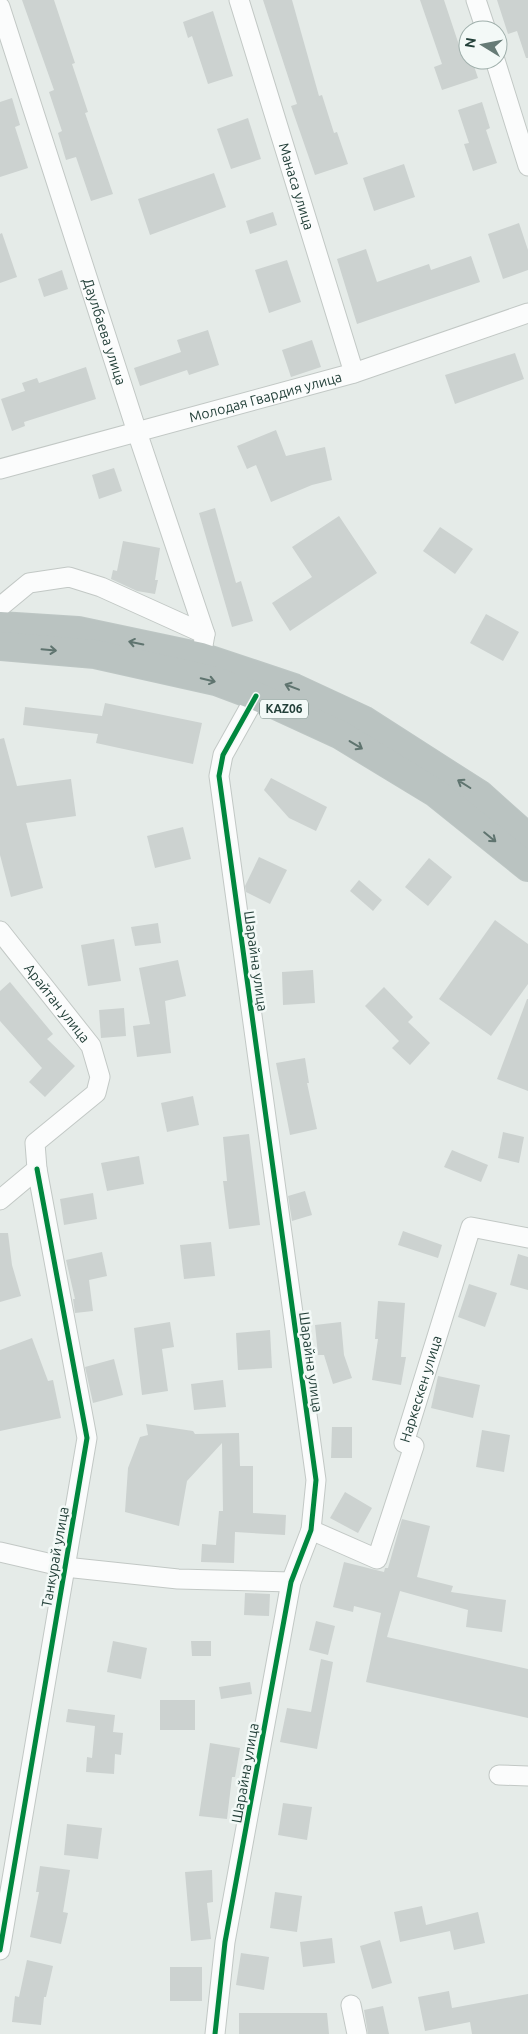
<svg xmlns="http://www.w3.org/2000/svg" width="528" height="2034" font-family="Ubuntu,sans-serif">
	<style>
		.building { fill: #ccd2d0 }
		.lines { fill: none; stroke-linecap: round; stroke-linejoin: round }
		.minor-casing { stroke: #c2c8c5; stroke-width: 21 }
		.highway-casing { stroke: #bdc6c4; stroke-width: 30 }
		.minor { stroke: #fbfcfc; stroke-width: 19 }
		.highway { stroke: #bac3c1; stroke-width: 28 }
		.cycleway-casing { stroke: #f3f9f7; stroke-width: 8 }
		.cycleway { stroke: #00873e; stroke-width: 5 }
		.oneway { stroke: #5f746f }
		.labels { text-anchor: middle; stroke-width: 5; stroke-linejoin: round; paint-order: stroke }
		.shield { fill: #f3f9f7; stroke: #617771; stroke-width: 1 }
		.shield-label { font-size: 12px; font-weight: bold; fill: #223f38 }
		.street-label { font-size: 14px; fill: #223f38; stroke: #f3f9f7 }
	</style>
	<rect width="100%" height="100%" fill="#e5ebe8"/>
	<g class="building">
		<path d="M 22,0 L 54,0 L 75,63 L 72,64 L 88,112 L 85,113 L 113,194 L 91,201 L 76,157 L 66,160 L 58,133 L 62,131 L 49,92 L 54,90 Z"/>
		<path d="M 263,0 L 292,0 L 319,96 L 322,95 L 334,133 L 337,132 L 348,164 L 315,175 L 291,106 L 297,104 Z"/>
		<path d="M 420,0 L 444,0 L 463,57 L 468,56 L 468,60 L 472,60 L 478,78 L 442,90 L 434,67 L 442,64 Z"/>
		<path d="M 497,0 L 528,0 L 528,58 L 526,58 L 517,31 L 508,34 Z"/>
		<path d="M 213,11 L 233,76 L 208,84 L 192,36 L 188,38 L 183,22 Z"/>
		<path d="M 12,98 L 20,125 L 15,127 L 28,168 L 0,177 L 0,102 Z"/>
		<path d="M 482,102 L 490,128 L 486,130 L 497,163 L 473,171 L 464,144 L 469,143 L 458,110 Z"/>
		<path d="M 248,118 L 261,159 L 231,169 L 217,129 Z"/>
		<path d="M 404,164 L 415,197 L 374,211 L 363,178 Z"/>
		<path d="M 214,173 L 226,207 L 150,235 L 138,199 Z"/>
		<path d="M 273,212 L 277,225 L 250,234 L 246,221 Z"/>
		<path d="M 519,223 L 528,250 L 528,270 L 503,279 L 488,234 Z"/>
		<path d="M 2,233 L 17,277 L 0,283 L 0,234 Z"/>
		<path d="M 366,249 L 377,282 L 429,264 L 431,270 L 471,256 L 480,282 L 357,324 L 337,259 Z"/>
		<path d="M 287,260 L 301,302 L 269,313 L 255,270 Z"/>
		<path d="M 62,270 L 68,289 L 44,297 L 38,279 Z"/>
		<path d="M 208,330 L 219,365 L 189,375 L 187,370 L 140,386 L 134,368 L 181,352 L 177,340 Z"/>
		<path d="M 312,340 L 321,367 L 291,377 L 282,350 Z"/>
		<path d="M 515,353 L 524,379 L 455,404 L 445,375 Z"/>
		<path d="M 86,367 L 96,399 L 24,422 L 25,426 L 12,431 L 1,399 L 25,391 L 22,383 L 37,378 L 39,383 Z"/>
		<path d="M 276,430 L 286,456 L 325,447 L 332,480 L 312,485 L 271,502 L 256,465 L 247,469 L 237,446 Z"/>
		<path d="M 114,468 L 122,491 L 99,499 L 92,475 Z"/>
		<path d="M 215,508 L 236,583 L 241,581 L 253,621 L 232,627 L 199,513 Z"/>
		<path d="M 339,516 L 377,573 L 290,631 L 272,603 L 312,577 L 292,547 Z"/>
		<path d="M 440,527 L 473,549 L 455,574 L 423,551 Z"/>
		<path d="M 123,541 L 160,548 L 155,580 L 158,580 L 155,594 L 137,591 L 111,579 L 113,570 L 117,571 Z"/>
		<path d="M 486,614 L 519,632 L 503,661 L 470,643 Z"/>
		<path d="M 105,703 L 202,723 L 193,764 L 96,743 L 98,734 L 23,725 L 25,707 L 102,716 Z"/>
		<path d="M 4,738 L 17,786 L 71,779 L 76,816 L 26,823 L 43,888 L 11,897 L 0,855 L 0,739 Z"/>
		<path d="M 271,778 L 327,807 L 316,831 L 289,818 L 264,790 Z"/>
		<path d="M 183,827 L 191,859 L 155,868 L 147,836 Z"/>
		<path d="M 259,857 L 287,870 L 270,904 L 246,892 L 245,886 Z"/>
		<path d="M 429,858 L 452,877 L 428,906 L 405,887 Z"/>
		<path d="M 359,880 L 382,900 L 373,911 L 350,891 Z"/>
		<path d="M 495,920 L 528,944 L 528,984 L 491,1036 L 439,999 Z"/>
		<path d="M 158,923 L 161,943 L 135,946 L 131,927 Z"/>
		<path d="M 114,939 L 121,981 L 88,986 L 81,945 Z"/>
		<path d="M 178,960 L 186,996 L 165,1001 L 171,1053 L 137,1057 L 133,1026 L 150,1024 L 139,968 Z"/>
		<path d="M 313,970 L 315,1003 L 283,1005 L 282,972 Z"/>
		<path d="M 10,982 L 53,1034 L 47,1039 L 75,1066 L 45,1097 L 29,1082 L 42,1068 L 0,1021 L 0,991 Z"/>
		<path d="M 384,987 L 413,1017 L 408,1022 L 430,1043 L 410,1065 L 392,1048 L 399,1041 L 365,1006 Z"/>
		<path d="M 527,999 L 528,999 L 528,1091 L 497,1079 Z"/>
		<path d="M 124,1008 L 126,1036 L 101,1038 L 99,1010 Z"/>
		<path d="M 305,1058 L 309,1083 L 307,1083 L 317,1129 L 290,1135 L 276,1063 Z"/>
		<path d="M 193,1096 L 199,1125 L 167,1132 L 161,1103 Z"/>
		<path d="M 503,1132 L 524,1137 L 519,1163 L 498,1158 Z"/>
		<path d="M 249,1134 L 260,1225 L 229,1229 L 223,1181 L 227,1181 L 223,1137 Z"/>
		<path d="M 452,1150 L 488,1165 L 481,1182 L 444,1167 Z"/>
		<path d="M 139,1156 L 144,1184 L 107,1191 L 101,1163 Z"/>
		<path d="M 305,1191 L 312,1215 L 292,1221 L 288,1196 Z"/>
		<path d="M 93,1193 L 97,1219 L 64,1225 L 60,1199 Z"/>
		<path d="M 403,1231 L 442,1245 L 438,1258 L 398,1245 Z"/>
		<path d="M 0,1233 L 8,1233 L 12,1265 L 21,1296 L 0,1302 Z"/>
		<path d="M 211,1242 L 215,1276 L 184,1279 L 180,1245 Z"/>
		<path d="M 102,1252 L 107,1276 L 89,1280 L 93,1311 L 75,1313 L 73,1299 L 75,1299 L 66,1260 Z"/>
		<path d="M 518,1254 L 528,1257 L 528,1290 L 510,1285 Z"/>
		<path d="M 469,1284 L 497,1293 L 485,1327 L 458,1317 Z"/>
		<path d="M 378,1301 L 405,1303 L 401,1357 L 406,1357 L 401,1385 L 372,1380 L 378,1339 L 375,1339 Z"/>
		<path d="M 170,1322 L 174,1347 L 162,1349 L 168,1391 L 142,1395 L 134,1328 Z"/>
		<path d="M 341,1322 L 344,1355 L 352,1378 L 333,1384 L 324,1355 L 318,1355 L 315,1325 Z"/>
		<path d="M 270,1330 L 272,1368 L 238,1370 L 236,1333 Z"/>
		<path d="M 32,1338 L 48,1381 L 53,1380 L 61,1418 L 0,1431 L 0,1350 Z"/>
		<path d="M 114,1359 L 123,1395 L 93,1403 L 85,1367 Z"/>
		<path d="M 438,1376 L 480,1385 L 473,1418 L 431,1408 Z"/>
		<path d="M 223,1380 L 226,1407 L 194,1410 L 191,1384 Z"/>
		<path d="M 146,1424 L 193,1431 L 195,1434 L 239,1433 L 240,1466 L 253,1466 L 253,1513 L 286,1515 L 285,1535 L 235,1532 L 234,1563 L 201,1562 L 202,1544 L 216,1545 L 219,1511 L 223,1511 L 222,1443 L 187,1481 L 179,1526 L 125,1512 L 128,1468 L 140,1437 L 148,1435 Z"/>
		<path d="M 332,1427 L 352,1427 L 352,1458 L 331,1458 Z"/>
		<path d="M 482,1430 L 510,1435 L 504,1472 L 476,1467 Z"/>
		<path d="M 345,1492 L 372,1508 L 358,1533 L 330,1518 Z"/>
		<path d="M 402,1519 L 430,1526 L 417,1577 L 453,1586 L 451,1592 L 506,1600 L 502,1632 L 466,1627 L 468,1610 L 400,1591 L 387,1637 L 528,1669 L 528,1718 L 366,1682 L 381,1613 L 354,1606 L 353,1612 L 333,1607 L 344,1562 L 384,1572 L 385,1568 L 388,1568 Z"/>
		<path d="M 245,1593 L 270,1594 L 269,1616 L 244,1615 Z"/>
		<path d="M 316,1621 L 335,1626 L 328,1655 L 309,1650 Z"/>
		<path d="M 113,1641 L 147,1648 L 141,1679 L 107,1672 Z"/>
		<path d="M 191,1641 L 211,1641 L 211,1656 L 192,1656 Z"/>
		<path d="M 321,1659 L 333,1662 L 317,1749 L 280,1742 L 287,1708 L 311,1712 Z"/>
		<path d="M 250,1682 L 252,1694 L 221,1699 L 219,1687 Z"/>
		<rect x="160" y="1700" width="35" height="30"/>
		<path d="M 68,1709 L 115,1715 L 113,1732 L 123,1733 L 121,1755 L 115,1754 L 114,1774 L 86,1772 L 87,1757 L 92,1758 L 95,1726 L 66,1722 Z"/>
		<path d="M 210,1743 L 240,1748 L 235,1777 L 232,1777 L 227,1819 L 199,1816 Z"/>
		<path d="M 283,1803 L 312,1807 L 307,1840 L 278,1835 Z"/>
		<path d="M 67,1824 L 102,1828 L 98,1859 L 64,1855 Z"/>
		<path d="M 40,1866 L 70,1870 L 63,1912 L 68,1913 L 61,1944 L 30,1937 L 39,1892 L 36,1892 Z"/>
		<path d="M 212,1870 L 213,1902 L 207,1903 L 211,1939 L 191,1941 L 185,1872 Z"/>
		<path d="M 275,1892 L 302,1896 L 297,1932 L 270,1928 Z"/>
		<path d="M 422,1906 L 426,1925 L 478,1912 L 485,1943 L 454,1950 L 450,1931 L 400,1942 L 394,1912 Z"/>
		<path d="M 332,1938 L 335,1963 L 303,1967 L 300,1942 Z"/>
		<path d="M 380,1940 L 392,1983 L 372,1989 L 360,1946 Z"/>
		<path d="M 241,1953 L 269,1957 L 264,1990 L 236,1985 Z"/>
		<path d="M 27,1960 L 53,1966 L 46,1997 L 44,1997 L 41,2025 L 12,2022 L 15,1996 L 19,1997 Z"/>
		<rect x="170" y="1967" width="32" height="34"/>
		<path d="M 449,1991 L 452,2008 L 528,1994 L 528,2034 L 472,2034 L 470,2022 L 425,2031 L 418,1997 Z"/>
		<path d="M 383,2006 L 389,2034 L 368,2034 L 364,2010 Z"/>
		<path d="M 239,2013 L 327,2013 L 329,2034 L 239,2034 Z"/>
	</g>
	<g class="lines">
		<g class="minor-casing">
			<g id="minor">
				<path id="s1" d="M 239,0 L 354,373"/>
				<path d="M 476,0 L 486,30"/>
				<path id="s2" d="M 0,7 L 137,432 L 205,634 L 201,657"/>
				<path d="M 495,60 L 528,166"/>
				<path id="s3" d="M 0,469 L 354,373 L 528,313"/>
				<path d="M 0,607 L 29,583 L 69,577 L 101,587 L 205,634"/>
				<path id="s4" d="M 0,931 L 91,1046 L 100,1077 L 96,1093 L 35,1143 L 37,1169 L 0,1200"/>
				<path id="s5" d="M 311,1530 L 377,1559 L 414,1446 L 404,1443 L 471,1227 L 528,1238"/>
				<path d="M 0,1552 L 65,1567 L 178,1579 L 291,1582"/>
				<path d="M 499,1775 L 528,1776"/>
				<path d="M 0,1950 L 87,1438 L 37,1169"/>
				<path d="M 351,2005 L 357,2034"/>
				<path d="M 215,2034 L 225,1942 L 291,1582 L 311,1530 L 316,1480 L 219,776 L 223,755 L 256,696"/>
			</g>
		</g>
		<g class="highway-casing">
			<g id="highway">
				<path d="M 0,626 L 78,631 L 201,657 L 294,688 L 363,720 L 480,795 L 528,838"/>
				<path d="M 0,646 L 95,654 L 216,681 L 256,696 L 339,734 L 436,793 L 528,867"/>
			</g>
		</g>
		<use href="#minor" class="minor"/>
		<use href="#highway" class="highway"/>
		<g class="cycleway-casing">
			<g id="cycleway">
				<path d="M 0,1950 L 87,1438 L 37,1169"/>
				<path d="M 215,2034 L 225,1942 L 291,1582 L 311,1530 L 316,1480 L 219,776 L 223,755 L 256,696"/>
			</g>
		</g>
		<use href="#cycleway" class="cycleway"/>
	</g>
	<defs><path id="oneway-shaft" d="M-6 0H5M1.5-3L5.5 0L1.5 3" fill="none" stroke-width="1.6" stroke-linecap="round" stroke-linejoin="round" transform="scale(1.25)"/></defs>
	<g class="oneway">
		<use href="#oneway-shaft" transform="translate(136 643) rotate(-168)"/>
		<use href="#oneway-shaft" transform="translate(49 650) rotate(5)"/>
		<use href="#oneway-shaft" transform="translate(208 680) rotate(13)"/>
		<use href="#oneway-shaft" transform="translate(292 687) rotate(-159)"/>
		<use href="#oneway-shaft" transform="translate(356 745) rotate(31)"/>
		<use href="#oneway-shaft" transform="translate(464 784) rotate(-148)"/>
		<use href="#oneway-shaft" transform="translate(490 837) rotate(39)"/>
	</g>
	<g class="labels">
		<rect class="shield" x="260" y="699.5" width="48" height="19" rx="4"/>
		<g class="shield-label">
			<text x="284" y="713">KАZ06</text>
		</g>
		<g class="street-label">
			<text dy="5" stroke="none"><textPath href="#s1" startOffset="195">Манаса улица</textPath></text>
			<text dy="5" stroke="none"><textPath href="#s2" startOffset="341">Даулбаева улица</textPath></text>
			<text dy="5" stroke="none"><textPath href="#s3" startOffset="275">Молодая Гвардия улица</textPath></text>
			<text transform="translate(256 961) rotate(82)" y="5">Шарайна улица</text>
			<text dy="5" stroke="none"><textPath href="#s4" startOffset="92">Арайтан улица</textPath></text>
			<text transform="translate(311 1362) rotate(82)" y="5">Шарайна улица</text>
			<text dy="5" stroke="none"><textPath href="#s5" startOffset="258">Наркескен улица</textPath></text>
			<text transform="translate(55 1557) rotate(-80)" y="5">Танкурай улица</text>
			<text transform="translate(245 1773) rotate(-80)" y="5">Шарайна улица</text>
		</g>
	</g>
	<g transform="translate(483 45) rotate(280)"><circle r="24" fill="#f3f9f7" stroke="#9fafab"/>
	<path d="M0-4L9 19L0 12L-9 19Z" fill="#667b76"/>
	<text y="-8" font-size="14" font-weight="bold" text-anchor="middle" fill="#223f38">N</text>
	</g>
</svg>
